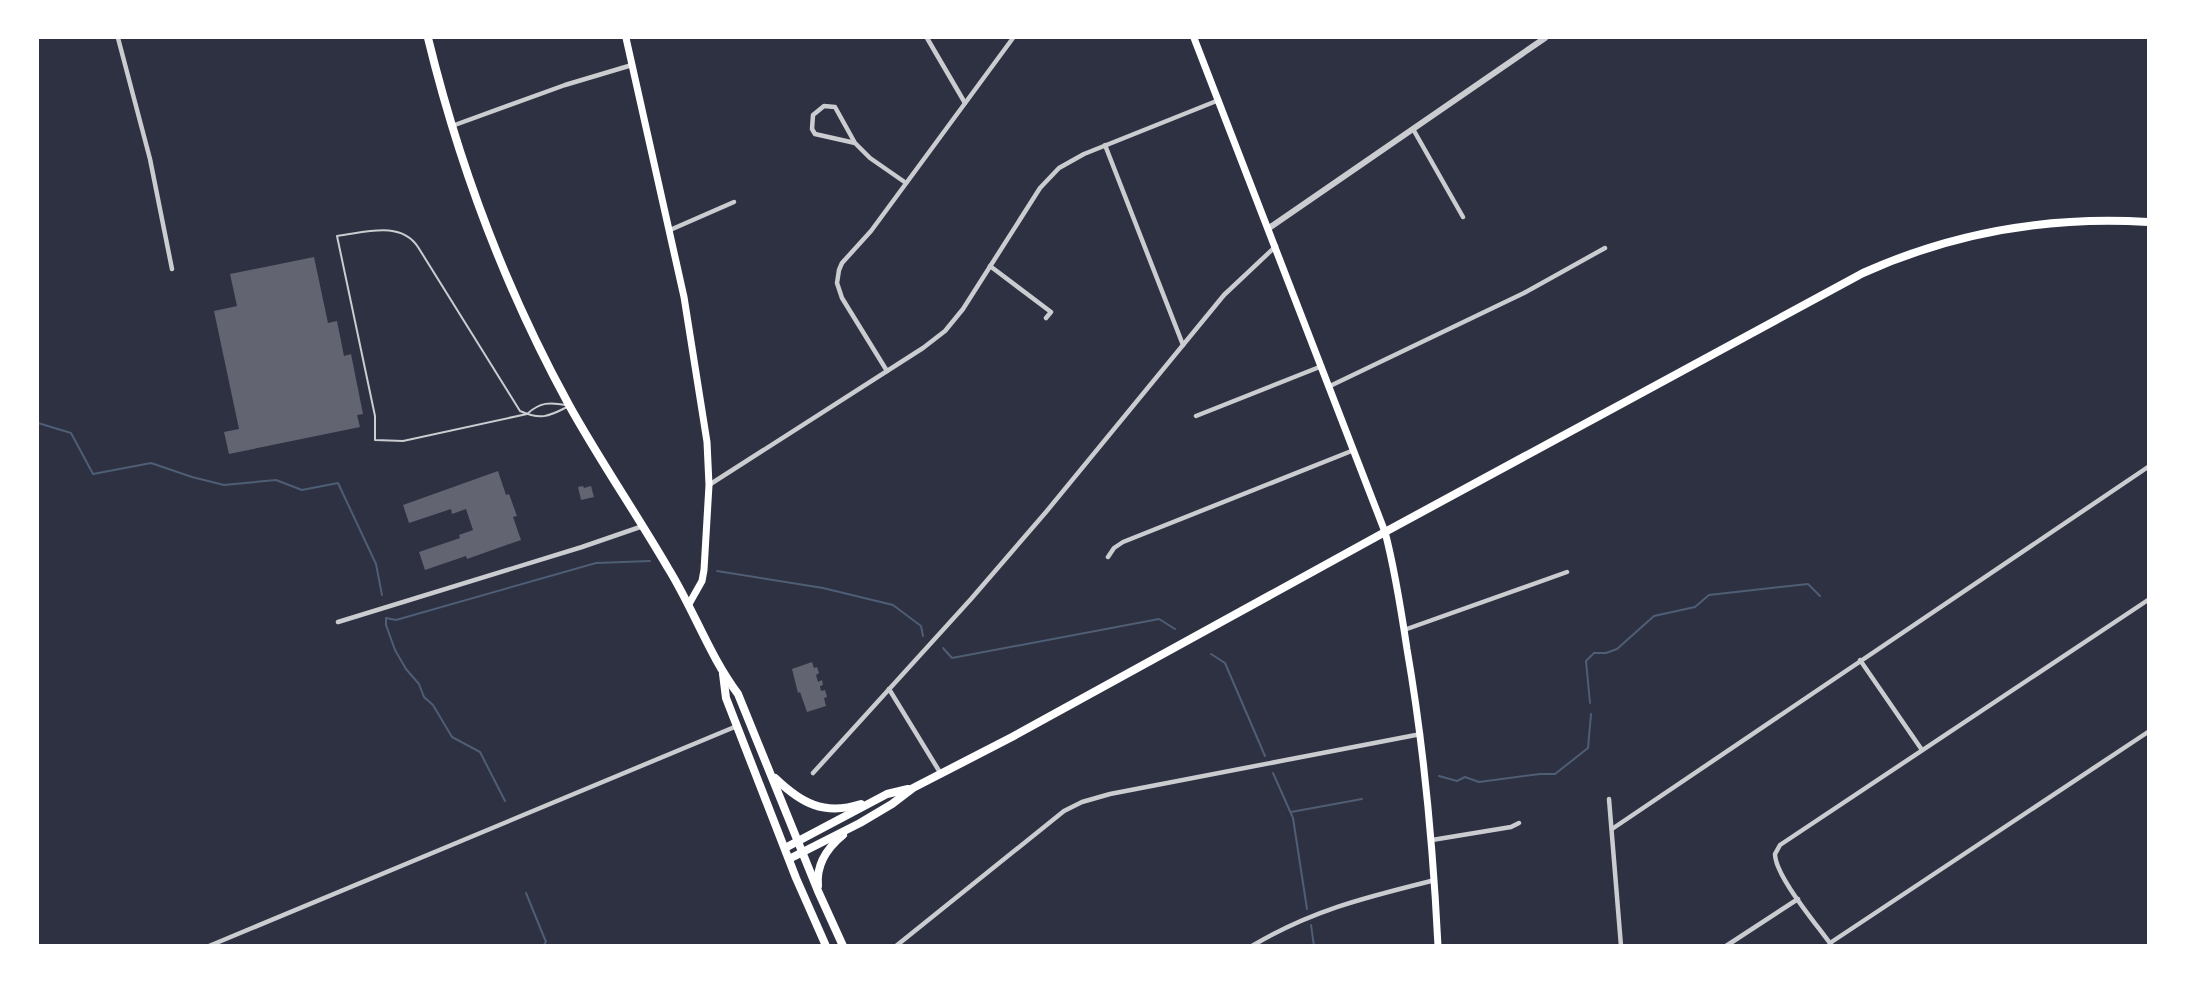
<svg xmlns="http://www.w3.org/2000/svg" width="2186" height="983" font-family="'Sofia Sans Condensed',sans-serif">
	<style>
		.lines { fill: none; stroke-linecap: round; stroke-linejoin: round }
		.stream { stroke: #4f5d75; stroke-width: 2 }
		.building { fill: #626471 }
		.service { stroke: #caccd0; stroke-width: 2 }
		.minor { stroke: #caccd0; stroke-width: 4.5 }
		.tertiary { stroke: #caccd0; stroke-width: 6 }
		.secondary { stroke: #fff; stroke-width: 7 }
		.primary { stroke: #fff; stroke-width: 8 }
	</style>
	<rect width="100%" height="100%" fill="#2d3142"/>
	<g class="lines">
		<g class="stream">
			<path d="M 38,423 L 71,433 L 93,474 L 151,463 L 192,477 L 224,485 L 276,480 L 302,490 L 338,483 L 376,564 L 382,595"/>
			<path d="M 717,571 L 823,588 L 893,605 L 921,626 L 923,636"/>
			<path d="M 943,648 L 952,658 L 1159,619 L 1175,629"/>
			<path d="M 1211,654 L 1225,663 L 1265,756"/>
			<path d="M 1590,703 L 1586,661 L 1594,653 L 1606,653 L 1617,649 L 1654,616 L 1695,607 L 1709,595 L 1808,584 L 1820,596"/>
			<path d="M 1273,773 L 1293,818 L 1307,909"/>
			<path d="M 1439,776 L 1457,781 L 1465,777 L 1479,782 L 1540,774 L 1555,774 L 1588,748 L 1591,714"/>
			<path d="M 505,801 L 480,752 L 452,737 L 433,705 L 424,697 L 419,684 L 406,669 L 395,650 L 386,625 L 386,618 L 396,620 L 596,563 L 650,561"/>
			<path d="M 1291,812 L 1362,799"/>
			<path d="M 526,893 L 546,942 L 543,946"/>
			<path d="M 1311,925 L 1314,946"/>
		</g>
	</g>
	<g class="building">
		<path d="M 314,257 L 328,323 L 337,321 L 344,356 L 351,354 L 363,414 L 357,415 L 360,427 L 229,454 L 224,432 L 239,429 L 214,311 L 237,306 L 230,274 Z"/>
		<path d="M 498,471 L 506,495 L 509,494 L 517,516 L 513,517 L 521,540 L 467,559 L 466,556 L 425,570 L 419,552 L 460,538 L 459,535 L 473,530 L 466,509 L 452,514 L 451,509 L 409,523 L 403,505 Z"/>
		<path d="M 583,486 L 584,488 L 591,486 L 594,497 L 581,500 L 578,487 Z"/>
		<path d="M 812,662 L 814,668 L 817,667 L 819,673 L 816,675 L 818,682 L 822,680 L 823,685 L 820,686 L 821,691 L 825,690 L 827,697 L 824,698 L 826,706 L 807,712 L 800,692 L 798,693 L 792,669 Z"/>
	</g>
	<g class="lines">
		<path class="service" d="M 566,405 C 550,402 540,402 527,414 L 403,441 L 375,440 L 375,416 L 337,236 C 364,233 400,220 418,247 L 520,411 C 540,420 548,417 567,407"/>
		<g class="minor">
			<path d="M 118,38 L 150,159 L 172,269"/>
			<path d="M 927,38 L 965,103"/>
			<path d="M 452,126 L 565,85 L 632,65"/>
			<path d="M 1413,129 L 1463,217"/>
			<path d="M 855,143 L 815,134 L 812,129 L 813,115 L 824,106 L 835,107 L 855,143 L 870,158 L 906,183"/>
			<path d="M 1105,145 L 1183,345"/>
			<path d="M 670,230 L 734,202"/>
			<path d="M 990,266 L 1051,312 L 1046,318"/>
			<path d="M 887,371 L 842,298 L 837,283 L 839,270 L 842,263 L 871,231 L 1013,38"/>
			<path d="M 1330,386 L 1524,293 L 1605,248"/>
			<path d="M 1196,416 L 1322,366"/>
			<path d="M 709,485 L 923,348 L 945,331 L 963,309 L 1040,188 L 1059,168 L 1084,154 L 1219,100"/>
			<path d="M 1108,557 L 1114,548 L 1123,542 L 1354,450"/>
			<path d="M 338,622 L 582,547 L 643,526"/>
			<path d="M 1404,630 L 1567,572"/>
			<path d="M 1860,660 L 1922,750"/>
			<path d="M 889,689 L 941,774"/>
			<path d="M 813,773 L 971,599 L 1046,512 L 1224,295 L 1276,246"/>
			<path d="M 1609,799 L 1621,946"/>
			<path d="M 1612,829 L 2148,467"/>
			<path d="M 1432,840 L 1511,827 L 1519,823"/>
			<path d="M 1830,943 L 2148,732"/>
			<path d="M 209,946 L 737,726"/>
			<path d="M 896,946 L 1064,811 L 1082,802 L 1110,794 L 1421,734"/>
			<path d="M 1252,946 C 1312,910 1367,897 1435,880"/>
			<path d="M 1726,946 L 1798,899"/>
			<path d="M 1832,946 C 1818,926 1775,876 1775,854 L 1780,845 L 2148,600"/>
		</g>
		<path class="tertiary" d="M 1269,228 L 1545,38"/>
		<g class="secondary">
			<path d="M 626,38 L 684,297 L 707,442 L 709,485 L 704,570 L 702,581 L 689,604"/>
			<path d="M 1194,38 L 1385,532 C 1395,570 1401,609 1407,649 C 1424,747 1433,846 1438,946"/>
		</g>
		<g class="primary">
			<path d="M 428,38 C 459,165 506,290 569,405 C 600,461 636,513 668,568 C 693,608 710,657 738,694 L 818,891 L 843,946"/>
			<path d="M 723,674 L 726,698 L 796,878 L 826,946"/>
			<path d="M 775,778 C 801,803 824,816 861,804"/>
			<path d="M 785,848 L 887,794 L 908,789"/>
			<path d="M 789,859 L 860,823 L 892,804 L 913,788 L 1012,737 L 1385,532 L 1863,273 C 1954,232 2049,216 2148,222"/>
			<path d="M 818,886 C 816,865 827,848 843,835"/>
		</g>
	</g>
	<rect width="2186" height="983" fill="none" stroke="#ffffff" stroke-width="78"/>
</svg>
